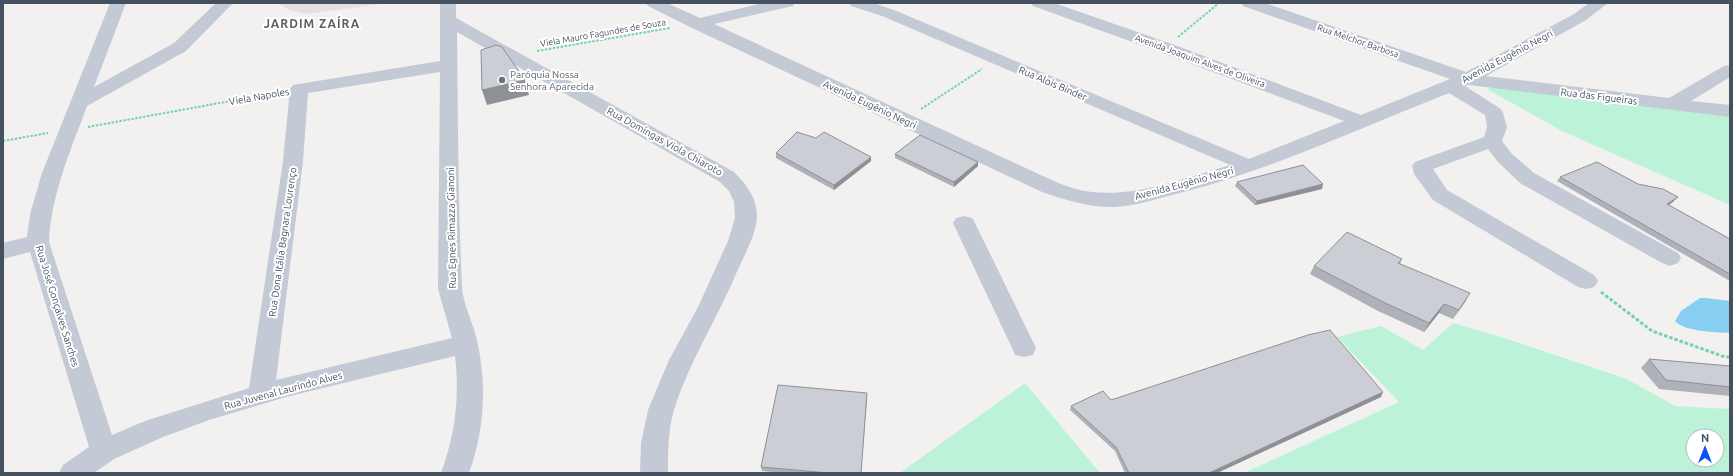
<svg xmlns="http://www.w3.org/2000/svg" width="1733" height="476" font-family="Ubuntu,sans-serif">
	<style>
		.education { fill: #e4e1e2 }
		.green { fill: #bcf3d8; fill-rule: evenodd }
		.water { fill: #86cff3 }
		.lines { fill: none; stroke-linecap: round; stroke-linejoin: round }
		.path-far1 { stroke: #71d4af; stroke-width: 2; stroke-dasharray: 2.5 1.5; stroke-linecap: butt }
		.path { stroke: #71d4af; stroke-width: 3; stroke-dasharray: 3.5 2; stroke-linecap: butt }
		.minor { fill: #c3cad6; fill-rule: evenodd }
		.wall { fill: #afb1b8 }
		.shaded-wall { fill: #8f9096 }
		.building { fill: #ccced6; stroke: #8f9096 }
		.worship-dot { fill: #6b7280; stroke: #fff; stroke-width: 1.5 }
		.labels { text-anchor: middle; stroke-width: 4; stroke-linejoin: round; paint-order: stroke }
		.far-street-label { font-size: 9px; fill: #46515f; stroke: #fff }
		.street-label { font-size: 10px; fill: #46515f; stroke: #fff }
		.worship-label { font-size: 10px; fill: #5b616d; stroke: #fff; text-anchor: start }
		.far-district-label { font-size: 12px; font-weight: bold; letter-spacing: 1px; fill: #5c5f66; stroke: #fff }
	</style>
	<rect width="100%" height="100%" fill="#f3f0f0"/>
	<path class="education" d="M 278,3 L 389,3 L 306,14 L 289,10 Z"/>
	<g class="green">
		<path d="M 1505,84 L 1730,113 L 1730,205 L 1562,131 L 1487,89 Z"/>
		<path d="M 1453,323 L 1504,338 L 1627,379 L 1675,406 L 1730,409 L 1730,473 L 1244,473 L 1399,402 L 1337,337 L 1381,326 L 1423,350 ZM 1693,436 L 1717,436 L 1717,460 L 1693,460 Z"/>
		<path d="M 1025,383 L 1100,473 L 900,473 Z"/>
	</g>
	<path class="water" d="M 1700,298 L 1706,298 L 1730,301 L 1730,333 C 1716,332 1685,332 1675,321 L 1681,311 Z"/>
	<g class="lines">
		<g class="path-far1">
			<path d="M 1178,37 L 1219,3"/>
			<path d="M 537,51 L 670,28"/>
			<path d="M 921,109 L 982,69"/>
			<path d="M 88,127 L 280,92"/>
			<path d="M 3,141 L 48,133"/>
		</g>
		<path class="path" d="M 1601,292 L 1652,331 L 1725,357 L 1730,357"/>
		<g class="minor">
			<path d="M 110,3 L 126,3 L 94,87 L 174,43 L 216,3 L 233,3 L 186,51 L 87,106 C 71,150 51,194 49,242 L 112,435 L 145,421 L 249,388 L 283,161 L 290,89 L 293,85 L 299,84 L 440,61 L 440,3 L 456,3 L 456,18 L 734,172 C 747,185 757,198 757,217 C 756,236 743,257 736,274 C 717,319 689,362 674,410 C 668,430 668,452 668,473 L 640,473 L 641,443 L 648,410 L 669,360 L 698,307 L 728,241 L 735,218 L 734,202 L 729,191 L 720,182 L 457,32 C 458,116 458,202 462,287 C 463,306 475,326 478,345 C 487,388 484,432 469,473 L 441,473 C 455,435 460,397 455,356 L 286,397 L 209,420 L 163,437 L 114,459 L 94,473 L 59,473 L 63,465 L 89,447 L 30,252 L 3,259 L 3,243 L 27,237 L 30,214 L 42,173 ZM 440,72 L 438,289 L 452,338 L 276,380 L 303,161 L 308,93 Z"/>
			<path d="M 646,3 L 667,3 L 700,18 L 763,3 L 795,3 L 793,6 L 714,24 L 1056,182 C 1068,187 1080,191 1092,192 C 1138,197 1186,178 1230,165 L 882,16 L 851,6 L 849,3 L 873,3 L 894,10 L 1249,159 L 1344,121 L 1160,52 L 1033,6 L 1031,3 L 1054,3 L 1172,44 L 1361,115 L 1450,79 L 1243,6 L 1241,3 L 1265,3 L 1466,72 L 1574,14 L 1589,3 L 1608,3 L 1586,20 L 1486,76 L 1669,98 L 1724,66 L 1730,65 L 1730,77 L 1691,101 L 1730,105 L 1730,117 L 1469,85 L 1465,86 L 1501,109 L 1503,113 L 1507,127 L 1502,141 L 1512,154 L 1534,173 L 1678,253 L 1681,258 L 1678,263 L 1670,266 L 1662,263 L 1520,183 L 1498,162 L 1488,149 L 1433,169 L 1447,190 L 1594,275 L 1598,281 L 1594,287 L 1586,289 L 1578,287 L 1433,200 L 1414,174 L 1412,166 L 1415,162 L 1484,137 L 1487,127 L 1485,115 L 1449,93 C 1360,128 1273,169 1180,193 C 1159,198 1137,206 1115,207 C 1090,208 1065,200 1042,192 L 692,28 L 648,6 Z"/>
			<path d="M 964,216 L 972,218 L 975,223 L 1036,348 L 1033,355 L 1024,357 L 1015,355 L 1012,348 L 953,223 L 956,218 Z"/>
		</g>
	</g>
	<g class="wall">
		<path d="M 776,153 L 871,161 L 834,190 L 776,158 Z"/>
		<path d="M 895,154 L 978,166 L 954,187 L 895,158 Z"/>
		<path d="M 1560,177 L 1638,184 L 1674,201 L 1669,205 L 1730,239 L 1730,281 L 1557,181 Z"/>
		<path d="M 1237,182 L 1322,189 L 1255,205 L 1235,186 Z"/>
		<path d="M 1402,259 L 1400,264 L 1465,302 L 1453,319 L 1439,313 L 1424,332 L 1378,311 L 1310,274 L 1314,266 Z"/>
		<path d="M 1649,359 L 1730,366 L 1730,396 L 1659,389 L 1641,368 Z"/>
		<path d="M 1381,397 L 1217,473 L 1125,473 L 1115,451 L 1070,410 L 1071,406 L 1111,400 Z"/>
		<path d="M 867,398 L 861,473 L 781,473 L 762,471 L 761,467 Z"/>
	</g>
	<g class="shaded-wall">
		<path d="M 525,80 L 529,95 L 487,105 L 482,90 Z"/>
		<path d="M 871,157 L 871,161 L 834,190 L 834,185 Z"/>
		<path d="M 978,162 L 978,166 L 954,187 L 954,182 Z"/>
		<path d="M 1323,184 L 1322,189 L 1255,205 L 1257,201 Z"/>
		<path d="M 1678,197 L 1674,201 L 1664,209 L 1667,204 Z"/>
		<path d="M 1470,293 L 1465,302 L 1453,319 L 1459,310 Z"/>
		<path d="M 1444,304 L 1439,313 L 1424,332 L 1429,323 Z"/>
		<path d="M 1383,392 L 1381,397 L 1217,473 L 1209,473 Z"/>
	</g>
	<g class="building">
		<path d="M 496,45 L 502,47 L 525,80 L 482,90 L 481,50 Z"/>
		<path d="M 797,132 L 816,138 L 824,132 L 871,157 L 834,185 L 776,153 Z"/>
		<path d="M 920,135 L 978,162 L 954,182 L 895,154 Z"/>
		<path d="M 1597,162 L 1638,184 L 1663,189 L 1678,197 L 1667,204 L 1730,239 L 1730,274 L 1560,177 Z"/>
		<path d="M 1303,165 L 1323,184 L 1257,201 L 1237,182 Z"/>
		<path d="M 1347,232 L 1402,259 L 1398,263 L 1470,293 L 1459,310 L 1444,304 L 1429,323 L 1383,302 L 1314,266 Z"/>
		<path d="M 1330,330 L 1383,392 L 1209,473 L 1129,473 L 1116,447 L 1071,406 L 1103,391 L 1111,400 L 1308,335 Z"/>
		<path d="M 1649,359 L 1730,366 L 1730,387 L 1666,380 Z"/>
		<path d="M 778,385 L 867,393 L 861,473 L 829,473 L 761,467 Z"/>
	</g>
	<circle class="worship-dot" cx="502" cy="80" r="4"/>
	<g class="labels">
		<g class="far-street-label">
			<text transform="translate(603 33) rotate(-10)" y="3">Viela Mauro Fagundes de Souza</text>
			<text transform="translate(1358 41) rotate(19)" y="3">Rua Melchor Barbosa</text>
			<text transform="translate(1200 61) rotate(20)" y="3">Avenida Joaquim Alves de Oliveira</text>
		</g>
		<g class="street-label">
			<text transform="translate(1507 56) rotate(-28)" y="4">Avenida Eugênio Negri</text>
			<text transform="translate(1053 83) rotate(23)" y="4">Rua Alois Binder</text>
			<text transform="translate(259 96) rotate(-10)" y="4">Viela Napoles</text>
			<text transform="translate(1599 96) rotate(7)" y="4">Rua das Figueiras</text>
			<text transform="translate(870 104) rotate(25)" y="4">Avenida Eugênio Negri</text>
			<text transform="translate(665 141) rotate(29)" y="4">Rua Domingas Viola Chiaroto</text>
			<text transform="translate(1184 183) rotate(-15)" y="4">Avenida Eugênio Negri</text>
			<text transform="translate(451 228) rotate(-91)" y="4">Rua Egnes Rimazza Gianoni</text>
			<text transform="translate(282 242) rotate(-82)" y="4">Rua Dona Itália Bagnara Lourenço</text>
			<text transform="translate(58 306) rotate(73)" y="4">Rua José Gonçalves Sanches</text>
			<text transform="translate(283 390) rotate(-15)" y="4">Rua Juvenal Laurindo Alves</text>
		</g>
		<g class="worship-label">
			<text x="510" y="78">Paróquia Nossa<tspan x="510" dy="12">Senhora Aparecida</tspan></text>
		</g>
		<g class="far-district-label">
			<text x="312" y="28">JARDIM ZAÍRA</text>
		</g>
	</g>
	<rect width="1733" height="476" fill="none" stroke="#46515f" stroke-width="8"/>
	<g transform="translate(1705 448)"><circle r="19" fill="#ffffff" stroke="#b5b9bf"/>
	<path d="M0-3L7 15L0 10L-7 15Z" fill="#0b54f2"/>
	<text y="-6" font-size="11" font-weight="bold" text-anchor="middle" fill="#46515f">N</text>
	</g>
</svg>
